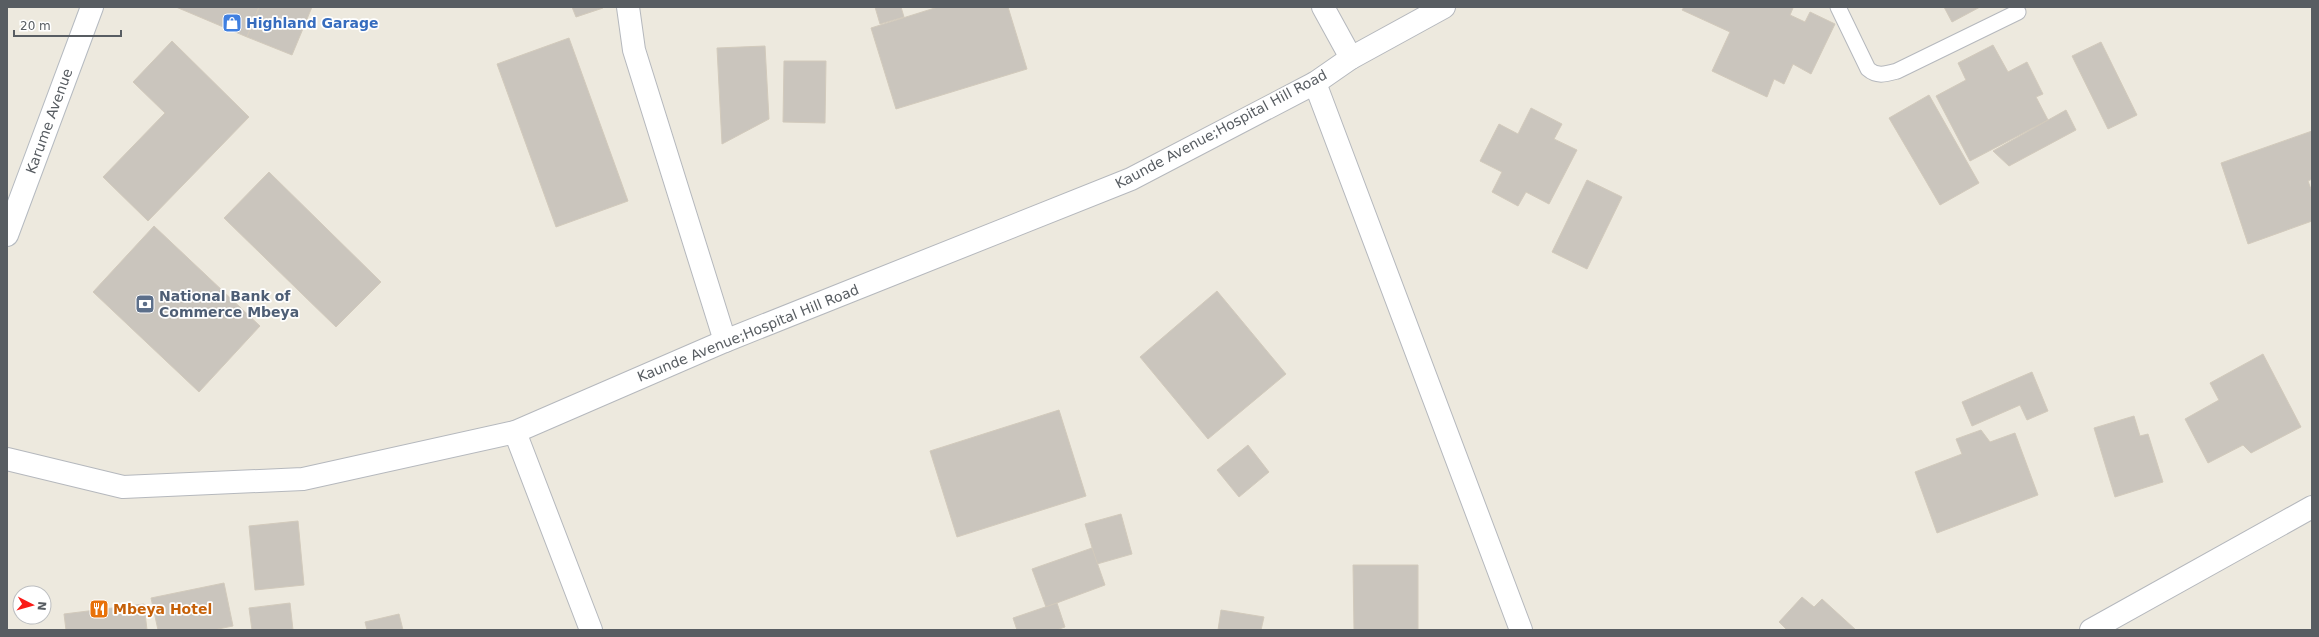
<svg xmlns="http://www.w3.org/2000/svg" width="2319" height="637" font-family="'DejaVu Sans',sans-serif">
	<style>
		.building { fill: #cac5bd; stroke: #d2cabc }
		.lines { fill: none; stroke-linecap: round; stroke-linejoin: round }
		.lane-casing { stroke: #b5b8bd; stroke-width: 17 }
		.street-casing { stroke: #b5b8bd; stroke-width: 24 }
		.secondary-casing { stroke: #b5bac0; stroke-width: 24 }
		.lane { stroke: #fff; stroke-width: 15 }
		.street { stroke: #fff; stroke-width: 22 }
		.secondary { stroke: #fff; stroke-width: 22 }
		.labels { text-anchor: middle; stroke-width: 3.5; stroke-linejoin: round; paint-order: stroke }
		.shop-label { font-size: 14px; font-weight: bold; fill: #366cbe; stroke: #fff; text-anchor: start }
		.street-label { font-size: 14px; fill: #585d62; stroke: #fff }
		.service-label { font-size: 14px; font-weight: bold; fill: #4e5e75; stroke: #fff; text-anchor: start }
		.food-label { font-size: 14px; font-weight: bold; fill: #c56008; stroke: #fff; text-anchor: start }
	</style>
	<rect width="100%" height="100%" fill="#ede9de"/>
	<g class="building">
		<path d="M 176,7 L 259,7 L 247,37 Z"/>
		<path d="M 259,7 L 312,7 L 292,55 L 247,37 Z"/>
		<path d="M 572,7 L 602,7 L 603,8 L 576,17 Z"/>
		<path d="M 875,7 L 901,7 L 904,17 L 880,24 Z"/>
		<path d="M 938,7 L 1008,7 L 1027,69 L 896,109 L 871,28 Z"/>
		<path d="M 1684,7 L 1790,7 L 1793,8 L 1790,15 L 1805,22 L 1810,12 L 1835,24 L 1811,74 L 1793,64 L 1784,84 L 1774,79 L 1767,97 L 1712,71 L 1730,32 L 1682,10 Z"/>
		<path d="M 1944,7 L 1980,7 L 1952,22 Z"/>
		<path d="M 569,38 L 628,201 L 556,227 L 497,64 Z"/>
		<path d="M 172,41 L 249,117 L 148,221 L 103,177 L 165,113 L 133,82 Z"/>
		<path d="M 2101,42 L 2137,115 L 2108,129 L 2072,56 Z"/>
		<path d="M 1993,45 L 2008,72 L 2027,62 L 2043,94 L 2036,97 L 2048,120 L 1970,161 L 1936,96 L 1966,80 L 1958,63 Z"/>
		<path d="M 765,46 L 769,119 L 722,144 L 717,48 Z"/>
		<path d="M 784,61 L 826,61 L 825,123 L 783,122 Z"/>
		<path d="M 1929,95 L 1979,183 L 1940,205 L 1889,118 Z"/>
		<path d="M 1531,108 L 1562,124 L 1554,139 L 1577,150 L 1549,204 L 1526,192 L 1518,206 L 1492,192 L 1502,172 L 1480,161 L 1499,124 L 1518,134 Z"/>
		<path d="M 2066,110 L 2076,130 L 2009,166 L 1993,151 Z"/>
		<path d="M 2312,131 L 2312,179 L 2308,181 L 2312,192 L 2312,221 L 2248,244 L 2221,163 Z"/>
		<path d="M 269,172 L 381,282 L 336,327 L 224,218 Z"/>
		<path d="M 1587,180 L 1622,197 L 1587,269 L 1552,252 Z"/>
		<path d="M 154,226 L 260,326 L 199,392 L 93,292 Z"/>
		<path d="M 1217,291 L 1286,374 L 1208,439 L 1140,357 Z"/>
		<path d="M 2263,354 L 2301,427 L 2251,453 L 2243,445 L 2208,463 L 2185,419 L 2219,400 L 2210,383 Z"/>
		<path d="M 2032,372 L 2048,411 L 2027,420 L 2020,405 L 1972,426 L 1962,402 Z"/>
		<path d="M 1059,410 L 1086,496 L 957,537 L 930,451 Z"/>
		<path d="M 2134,416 L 2140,436 L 2148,434 L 2163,482 L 2115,497 L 2094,428 Z"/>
		<path d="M 1981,430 L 1990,442 L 2015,433 L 2038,495 L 1937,533 L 1915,472 L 1962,454 L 1956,439 Z"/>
		<path d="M 1248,445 L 1269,472 L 1239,497 L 1217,470 Z"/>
		<path d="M 1121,514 L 1132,554 L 1097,564 L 1085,524 Z"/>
		<path d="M 298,521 L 304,585 L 255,590 L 249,526 Z"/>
		<path d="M 1092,548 L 1105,585 L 1046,607 L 1032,569 Z"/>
		<path d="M 1353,565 L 1418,565 L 1418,630 L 1354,630 Z"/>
		<path d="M 224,583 L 233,626 L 213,630 L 158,630 L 151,598 Z"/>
		<path d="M 1802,597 L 1814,607 L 1822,599 L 1856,630 L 1787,630 L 1779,622 Z"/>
		<path d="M 290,603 L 293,630 L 252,630 L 249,608 Z"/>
		<path d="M 1057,603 L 1065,627 L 1056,630 L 1017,630 L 1013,618 Z"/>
		<path d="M 144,604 L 147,630 L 66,630 L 64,614 Z"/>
		<path d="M 1221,610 L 1264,617 L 1261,630 L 1218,630 Z"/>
		<path d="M 399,614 L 403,630 L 367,630 L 365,622 Z"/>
	</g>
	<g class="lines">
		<g class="lane-casing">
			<path id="lane" d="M 1838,7 L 1868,69 C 1877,77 1886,74 1897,71 L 2018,12"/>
		</g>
		<g class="street-casing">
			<g id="street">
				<path d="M 628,7 L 634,50 L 725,341"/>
				<path d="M 1323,7 L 1351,58"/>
				<path d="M 1315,83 L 1521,630"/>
				<path d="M 515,432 L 591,630"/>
				<path d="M 7,459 L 123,487 L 303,479 L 515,432 L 725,341 L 1131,179 L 1315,83 L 1351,58 L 1444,7"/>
				<path d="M 2091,630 L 2312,507"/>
			</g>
		</g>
		<g class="secondary-casing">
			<path id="secondary" d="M 7,235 L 92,7"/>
		</g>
		<use href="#lane" class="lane"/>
		<use href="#street" class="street"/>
		<use href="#secondary" class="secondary"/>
	</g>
	<defs>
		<g id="shop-square" transform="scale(1)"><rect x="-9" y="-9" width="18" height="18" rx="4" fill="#3f7fe0" stroke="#fff"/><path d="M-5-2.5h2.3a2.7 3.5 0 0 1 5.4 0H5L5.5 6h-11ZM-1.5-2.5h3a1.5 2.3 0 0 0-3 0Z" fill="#fff"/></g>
		<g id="bank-square" transform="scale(1)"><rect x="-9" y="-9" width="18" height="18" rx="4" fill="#5c6f8a" stroke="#fff"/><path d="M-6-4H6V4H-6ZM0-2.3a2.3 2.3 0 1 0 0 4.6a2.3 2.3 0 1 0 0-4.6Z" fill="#fff"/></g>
		<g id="restaurant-square" transform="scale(1)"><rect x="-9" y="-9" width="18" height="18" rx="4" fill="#e8710a" stroke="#fff"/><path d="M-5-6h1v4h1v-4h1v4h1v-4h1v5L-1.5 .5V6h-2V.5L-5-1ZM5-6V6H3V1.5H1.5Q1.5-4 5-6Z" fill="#fff"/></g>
	</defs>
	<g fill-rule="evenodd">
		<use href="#shop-square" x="232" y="23"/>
		<use href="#bank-square" x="145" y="304"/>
		<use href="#restaurant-square" x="99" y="609"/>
	</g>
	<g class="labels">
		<g class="shop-label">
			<text x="246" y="28">Highland Garage</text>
		</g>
		<g class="street-label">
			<text transform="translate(49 121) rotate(-70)" y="5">Karume Avenue</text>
			<text transform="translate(1221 129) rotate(-28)" y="5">Kaunde Avenue;Hospital Hill Road</text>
			<text transform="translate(748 333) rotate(-22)" y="5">Kaunde Avenue;Hospital Hill Road</text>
		</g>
		<g class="service-label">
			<text x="159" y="301">National Bank of<tspan x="159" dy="16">Commerce Mbeya</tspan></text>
		</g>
		<g class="food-label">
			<text x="113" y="614">Mbeya Hotel</text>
		</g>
	</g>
	<rect width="2319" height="637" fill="none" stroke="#585d62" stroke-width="16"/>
	<g transform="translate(32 605) rotate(96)"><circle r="19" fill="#ffffff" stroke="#bcbec0"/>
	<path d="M0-3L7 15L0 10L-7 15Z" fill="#fa1b18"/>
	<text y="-6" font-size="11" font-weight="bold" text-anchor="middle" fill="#585d62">N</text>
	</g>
	<path d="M14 30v6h107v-6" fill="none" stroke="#585d62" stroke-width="2"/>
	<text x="20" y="30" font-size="12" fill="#585d62" stroke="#ffffff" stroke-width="3" paint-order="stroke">20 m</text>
</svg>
